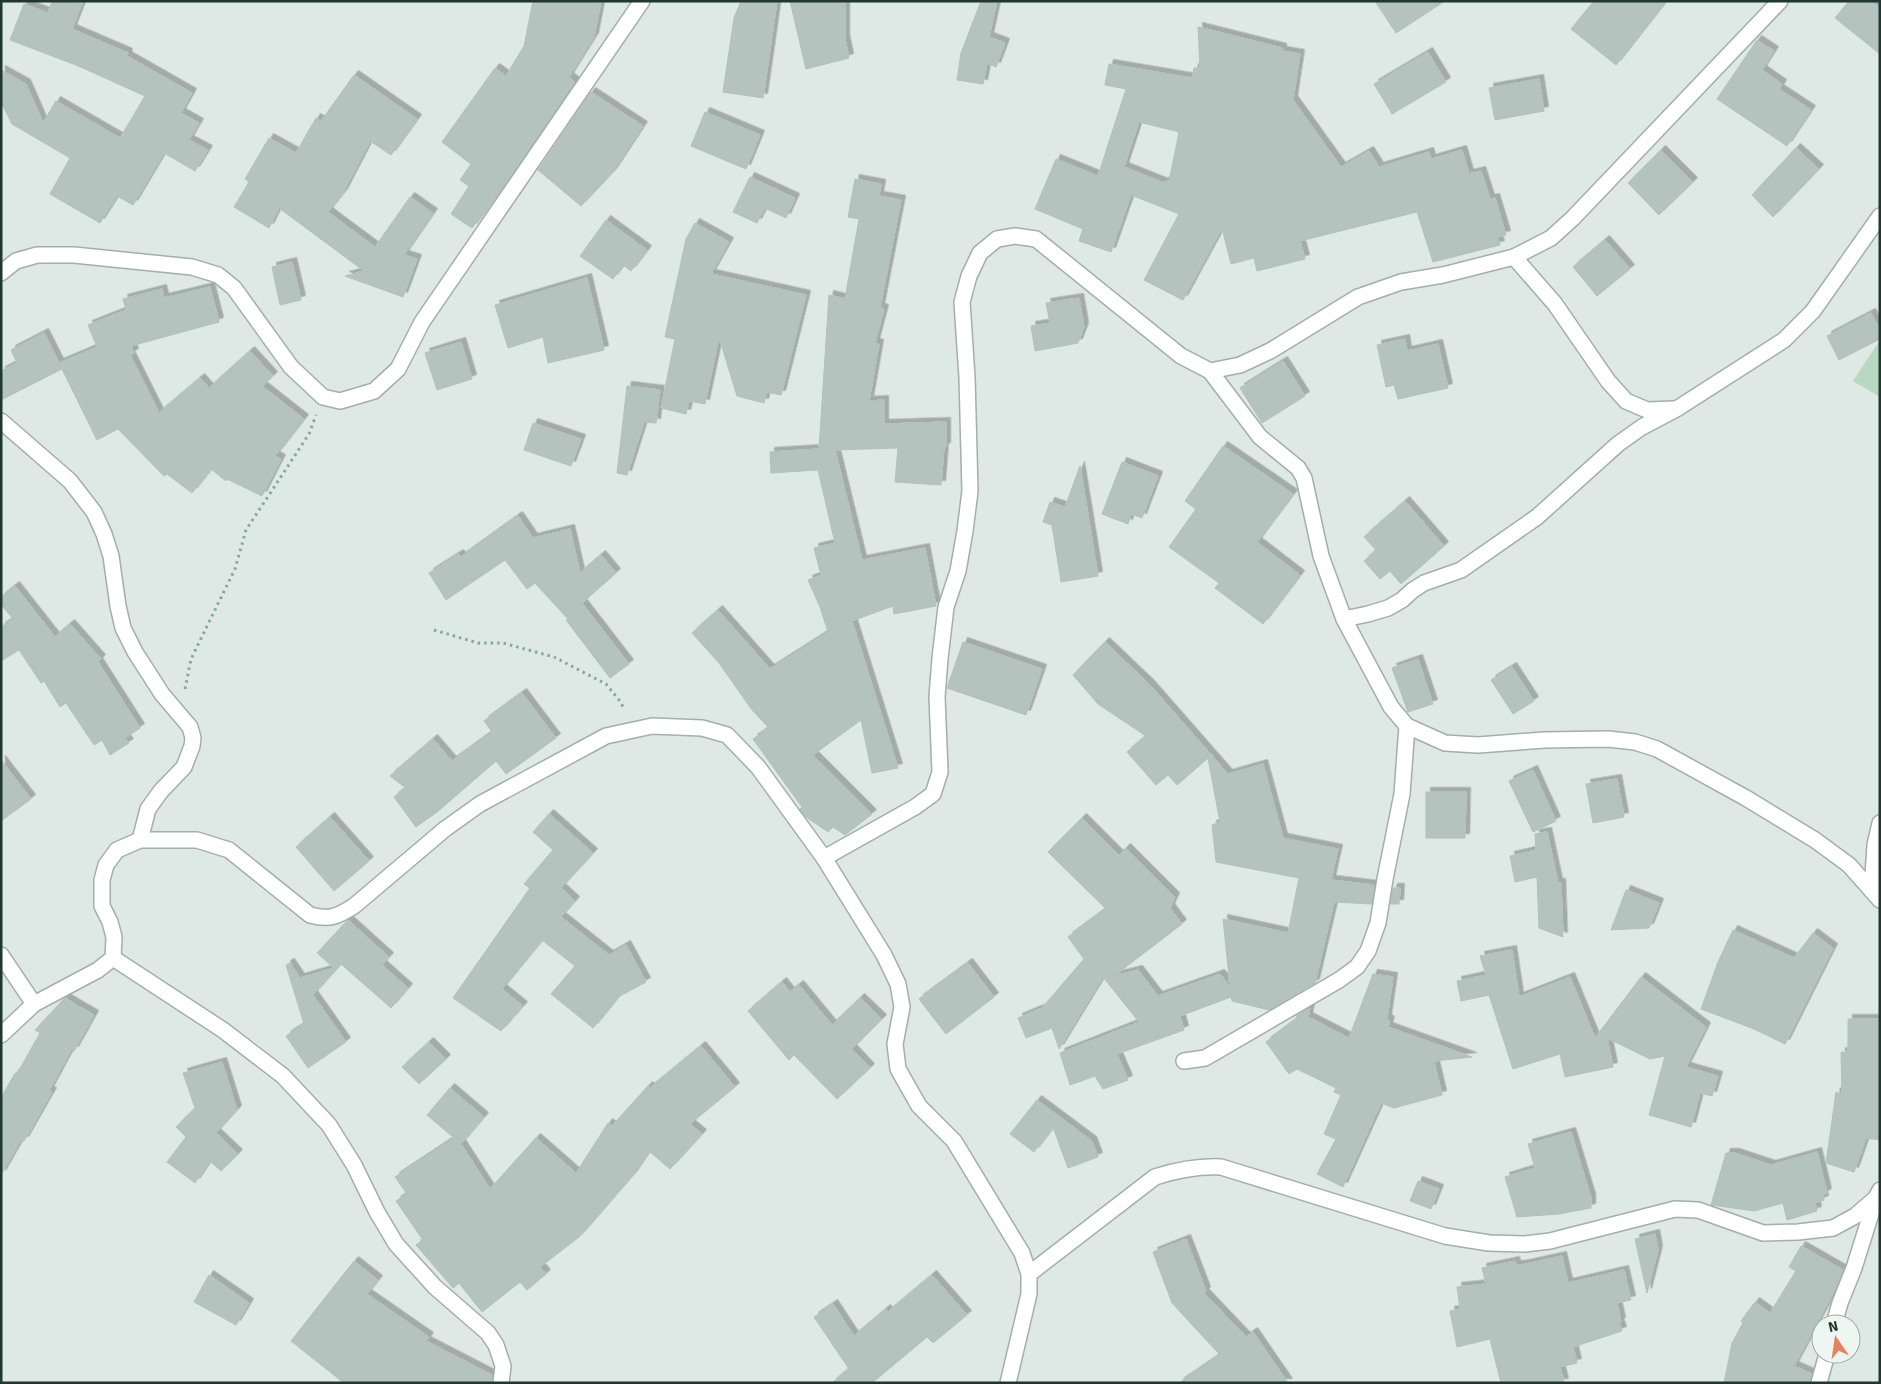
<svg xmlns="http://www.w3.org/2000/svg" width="1881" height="1384" font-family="Signika,sans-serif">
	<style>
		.green { fill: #b8d8c1 }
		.building { fill: #b4c3bd; stroke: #b1c1bb; fill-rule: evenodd; filter: url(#shadow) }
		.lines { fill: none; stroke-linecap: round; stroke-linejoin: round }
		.service-casing { stroke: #a2afab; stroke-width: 18 }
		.minor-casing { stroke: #a2afab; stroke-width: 18 }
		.path { stroke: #81aa9e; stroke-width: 3; stroke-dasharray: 2.5 4; stroke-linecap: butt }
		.service { stroke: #fff; stroke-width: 15 }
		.minor { stroke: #fff; stroke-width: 15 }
	</style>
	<defs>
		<filter id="shadow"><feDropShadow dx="4.5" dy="-4.5" stdDeviation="0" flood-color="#0004"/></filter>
	</defs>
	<rect width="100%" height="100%" fill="#dee8e4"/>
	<path class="green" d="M 1880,340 L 1880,397 L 1853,381 Z"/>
	<g class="building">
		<path d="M 52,1 L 83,1 L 72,29 L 128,53 L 127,56 L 192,93 L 181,113 L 199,123 L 189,140 L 208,150 L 195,171 L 164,153 L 133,205 L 117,196 L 100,223 L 50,194 L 70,158 L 12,124 L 1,102 L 1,70 L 26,84 L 43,123 L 56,101 L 120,138 L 145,96 L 76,65 L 10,40 L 24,4 L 48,13 Z"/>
		<path d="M 533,1 L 601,1 L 594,37 L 569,77 L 575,82 L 502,189 L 472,228 L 451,214 L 469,186 L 460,180 L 471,164 L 442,142 L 495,68 L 506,76 L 524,46 Z"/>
		<path d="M 741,1 L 777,1 L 763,98 L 723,92 L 734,18 Z"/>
		<path d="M 790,1 L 845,1 L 845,39 L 849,58 L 806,69 Z"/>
		<path d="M 981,1 L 997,1 L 989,37 L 1005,43 L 996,67 L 987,63 L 983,84 L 957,80 L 961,53 Z"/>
		<path d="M 1375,1 L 1445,1 L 1396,33 Z"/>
		<path d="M 1594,1 L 1666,1 L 1616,65 L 1571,29 Z"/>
		<path d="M 1849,1 L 1871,1 L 1880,8 L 1880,54 L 1835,18 Z"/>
		<path d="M 1198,27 L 1282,48 L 1282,51 L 1300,54 L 1293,100 L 1341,167 L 1369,151 L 1379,167 L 1429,152 L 1431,159 L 1462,150 L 1469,174 L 1481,171 L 1490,199 L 1495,198 L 1506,235 L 1497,237 L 1500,245 L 1433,262 L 1417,212 L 1300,241 L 1305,259 L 1257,271 L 1254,258 L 1231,264 L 1222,228 L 1183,300 L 1144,280 L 1179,214 L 1131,195 L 1111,252 L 1079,241 L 1083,229 L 1035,209 L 1056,159 L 1098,176 L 1126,89 L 1105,85 L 1109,64 L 1192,78 L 1194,68 L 1200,68 ZM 1139,122 L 1179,132 L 1169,182 L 1165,181 L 1164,183 L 1124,167 Z"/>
		<path d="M 1757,40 L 1774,51 L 1762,70 L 1782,84 L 1779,89 L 1811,110 L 1787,146 L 1717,99 Z"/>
		<path d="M 1428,52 L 1446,82 L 1392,114 L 1374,84 Z"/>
		<path d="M 354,75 L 417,119 L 391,155 L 370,141 L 343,193 L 328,212 L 375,247 L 410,197 L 433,213 L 404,255 L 417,259 L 403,297 L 345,276 L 364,271 L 279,208 L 269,228 L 234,207 L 249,182 L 245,179 L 269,138 L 296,153 L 316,118 L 321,121 Z"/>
		<path d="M 1539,79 L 1544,111 L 1495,120 L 1489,88 Z"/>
		<path d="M 591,92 L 643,126 L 612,173 L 581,206 L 538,170 Z"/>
		<path d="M 705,112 L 760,135 L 746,169 L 691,146 Z"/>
		<path d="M 1796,148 L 1819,169 L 1773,217 L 1752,195 Z"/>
		<path d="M 1661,150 L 1693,182 L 1659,215 L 1628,183 Z"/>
		<path d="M 750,177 L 795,198 L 786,218 L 765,208 L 757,223 L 733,212 Z"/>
		<path d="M 855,179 L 881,184 L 879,196 L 901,200 L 880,308 L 884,309 L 875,343 L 879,344 L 869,401 L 884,400 L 884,424 L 946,422 L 946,447 L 944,447 L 941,485 L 895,482 L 898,448 L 835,450 L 862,560 L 925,548 L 936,606 L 894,614 L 893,606 L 852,621 L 898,768 L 872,773 L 861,720 L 813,755 L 872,814 L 845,835 L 833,827 L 828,832 L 806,817 L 800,809 L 802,807 L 753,739 L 769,728 L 752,710 L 719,663 L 692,633 L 718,610 L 770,669 L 828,632 L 820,607 L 808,580 L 821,575 L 814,548 L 835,543 L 818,470 L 771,473 L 770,452 L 819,449 L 829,295 L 845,299 L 859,219 L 848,217 Z"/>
		<path d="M 606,220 L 647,250 L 631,271 L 623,265 L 613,279 L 580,256 Z"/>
		<path d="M 695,223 L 729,242 L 711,274 L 806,295 L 781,395 L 767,392 L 764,403 L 737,396 L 719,337 L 705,404 L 689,401 L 686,414 L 661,408 L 675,339 L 665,337 L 686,239 Z"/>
		<path d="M 1605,240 L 1630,269 L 1597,296 L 1573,267 Z"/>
		<path d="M 292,262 L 301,300 L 280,305 L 272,267 Z"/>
		<path d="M 587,278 L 604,350 L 548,363 L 543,337 L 508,348 L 495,305 Z"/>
		<path d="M 210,287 L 219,322 L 131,346 L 134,353 L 130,355 L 159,413 L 200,378 L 209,388 L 250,351 L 273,376 L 262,386 L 304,419 L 275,456 L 281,459 L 262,496 L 227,479 L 226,481 L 211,469 L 192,493 L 167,474 L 164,476 L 118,429 L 97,440 L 62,369 L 1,400 L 1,371 L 17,363 L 11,350 L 44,333 L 59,363 L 97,347 L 88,325 L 126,310 L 123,299 L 162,289 L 164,298 Z"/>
		<path d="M 1079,298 L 1084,327 L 1078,343 L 1035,351 L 1031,326 L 1050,323 L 1046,303 Z"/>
		<path d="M 1871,313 L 1880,330 L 1880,339 L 1839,360 L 1827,336 Z"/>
		<path d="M 1405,339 L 1407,351 L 1438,344 L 1448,388 L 1398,399 L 1394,385 L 1386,387 L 1377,345 Z"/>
		<path d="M 461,342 L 472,379 L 437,390 L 425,353 Z"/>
		<path d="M 1283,361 L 1305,396 L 1262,423 L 1240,388 Z"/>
		<path d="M 627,386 L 660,390 L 656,423 L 644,422 L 627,475 L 617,473 Z"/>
		<path d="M 533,423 L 581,439 L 571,466 L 524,450 Z"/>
		<path d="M 1223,446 L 1293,494 L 1257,542 L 1300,575 L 1263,624 L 1215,588 L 1219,583 L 1169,547 L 1196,509 L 1185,501 Z"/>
		<path d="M 1122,462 L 1158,476 L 1142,518 L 1131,514 L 1128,524 L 1102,514 Z"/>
		<path d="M 1080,466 L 1098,576 L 1061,582 L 1052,525 L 1043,522 L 1050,502 L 1065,507 Z"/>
		<path d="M 1405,501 L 1444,546 L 1401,584 L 1390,571 L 1380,579 L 1364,561 L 1376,550 L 1364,537 Z"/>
		<path d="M 518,516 L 533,538 L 570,529 L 580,573 L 601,555 L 616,573 L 582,603 L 629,664 L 610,678 L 566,620 L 568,619 L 535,583 L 527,589 L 505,560 L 446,600 L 429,573 L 459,554 L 461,557 Z"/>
		<path d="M 15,586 L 55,637 L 70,624 L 101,659 L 98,662 L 140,728 L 125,738 L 129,743 L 110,755 L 102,740 L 94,745 L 66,703 L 60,707 L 44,681 L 41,683 L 19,650 L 1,661 L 1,627 L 13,619 L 1,604 L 1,597 Z"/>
		<path d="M 963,642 L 1042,669 L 1026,715 L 947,688 Z"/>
		<path d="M 1105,642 L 1150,685 L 1228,774 L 1263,764 L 1283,838 L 1338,849 L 1331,880 L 1374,885 L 1372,904 L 1334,902 L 1315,983 L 1269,1010 L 1232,1001 L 1231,997 L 1180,1016 L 1184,1030 L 1117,1054 L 1128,1080 L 1103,1089 L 1095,1076 L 1070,1085 L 1060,1053 L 1139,1022 L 1103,977 L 1059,1049 L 1052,1028 L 1026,1038 L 1018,1018 L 1042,1008 L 1084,959 L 1068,937 L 1106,909 L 1048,852 L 1082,818 L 1119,855 L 1126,848 L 1175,897 L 1170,908 L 1182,924 L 1114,976 L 1138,970 L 1158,996 L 1220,974 L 1230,987 L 1223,919 L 1288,933 L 1299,878 L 1216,862 L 1212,825 L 1220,822 L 1208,758 L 1177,785 L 1168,775 L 1156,785 L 1127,752 L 1146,736 L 1098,704 L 1073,675 Z"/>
		<path d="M 1418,659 L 1433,704 L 1408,712 L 1392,668 Z"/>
		<path d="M 1512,667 L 1534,701 L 1513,714 L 1491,680 Z"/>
		<path d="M 522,693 L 556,738 L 506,774 L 496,761 L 437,812 L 416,827 L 394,797 L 406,788 L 390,776 L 433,739 L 452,761 L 492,732 L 484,721 Z"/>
		<path d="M 1,760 L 31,799 L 1,821 Z"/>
		<path d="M 1533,770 L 1556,821 L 1533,832 L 1509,781 Z"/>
		<path d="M 1617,779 L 1624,817 L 1593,823 L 1586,784 Z"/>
		<path d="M 1426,792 L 1466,792 L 1465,838 L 1426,838 Z"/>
		<path d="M 549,814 L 593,853 L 561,888 L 575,901 L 561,917 L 609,955 L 626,945 L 646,982 L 618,997 L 593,1028 L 551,994 L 575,966 L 542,940 L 502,989 L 523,1006 L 501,1031 L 453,998 L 530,888 L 524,884 L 553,850 L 533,832 Z"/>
		<path d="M 330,817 L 369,861 L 334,891 L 296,847 Z"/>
		<path d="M 1547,832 L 1558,883 L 1561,883 L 1563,937 L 1539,928 L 1537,877 L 1515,882 L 1510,856 L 1536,850 L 1535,834 Z"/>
		<path d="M 1393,888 L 1400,888 L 1399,904 L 1390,904 Z"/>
		<path d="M 1626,890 L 1659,903 L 1649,928 L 1611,930 Z"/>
		<path d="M 348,920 L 389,957 L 382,965 L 408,988 L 391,1008 L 341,964 L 313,995 L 346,1042 L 308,1068 L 286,1036 L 304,1024 L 286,965 L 290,963 L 300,978 L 334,968 L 317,953 Z"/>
		<path d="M 1733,930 L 1794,958 L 1813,933 L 1833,948 L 1785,1044 L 1754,1029 L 1701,1009 L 1718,962 Z"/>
		<path d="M 1512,950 L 1519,997 L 1570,977 L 1595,1038 L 1641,977 L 1706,1027 L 1686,1067 L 1718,1076 L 1712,1096 L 1700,1093 L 1691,1127 L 1649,1115 L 1665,1056 L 1650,1059 L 1607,1038 L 1613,1067 L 1565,1077 L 1560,1054 L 1513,1069 L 1489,995 L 1461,1001 L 1457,981 L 1486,975 L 1480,956 Z"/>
		<path d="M 968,963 L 994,997 L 946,1034 L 919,999 Z"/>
		<path d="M 1373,974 L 1393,977 L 1387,1019 L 1390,1021 L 1388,1027 L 1472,1057 L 1434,1061 L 1442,1095 L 1394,1108 L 1381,1103 L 1343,1187 L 1317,1174 L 1336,1139 L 1324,1134 L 1341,1095 L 1334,1092 L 1336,1088 L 1297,1069 L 1289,1074 L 1266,1042 L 1300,1017 L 1296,1016 L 1310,1008 L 1308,1017 L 1349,1038 Z"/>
		<path d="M 782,982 L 790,992 L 799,985 L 832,1025 L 860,998 L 882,1019 L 852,1049 L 870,1068 L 837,1099 L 794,1055 L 789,1060 L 748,1011 Z"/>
		<path d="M 65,998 L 94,1015 L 74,1051 L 71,1050 L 49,1091 L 52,1092 L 24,1141 L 21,1140 L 1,1175 L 1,1098 L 15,1073 L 17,1074 L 40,1033 L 35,1030 Z"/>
		<path d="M 1848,1019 L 1880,1019 L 1880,1140 L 1866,1138 L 1854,1172 L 1826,1163 L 1836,1092 L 1842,1095 L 1841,1052 L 1848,1052 Z"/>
		<path d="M 429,1042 L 446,1059 L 419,1084 L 402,1067 Z"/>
		<path d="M 701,1046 L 735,1087 L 690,1124 L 702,1134 L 670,1169 L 649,1151 L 632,1176 L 579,1237 L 540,1267 L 546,1274 L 527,1290 L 520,1282 L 482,1312 L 459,1283 L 453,1288 L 416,1245 L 423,1240 L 396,1201 L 407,1194 L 395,1177 L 454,1138 L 427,1115 L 450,1088 L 484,1117 L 461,1144 L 490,1189 L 536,1138 L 576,1173 L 608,1123 L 612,1126 L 648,1086 L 650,1088 Z"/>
		<path d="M 222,1062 L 237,1110 L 216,1133 L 238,1154 L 221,1171 L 210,1161 L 195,1183 L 167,1162 L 186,1137 L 176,1127 L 195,1108 L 183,1073 Z"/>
		<path d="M 1037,1100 L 1092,1141 L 1098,1157 L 1068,1168 L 1053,1127 L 1034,1152 L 1010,1134 Z"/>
		<path d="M 1571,1132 L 1591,1198 L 1591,1208 L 1559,1214 L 1517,1217 L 1505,1177 L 1535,1168 L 1528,1144 Z"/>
		<path d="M 1817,1152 L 1827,1193 L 1823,1195 L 1824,1200 L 1815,1203 L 1817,1211 L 1787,1220 L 1783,1203 L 1754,1211 L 1711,1205 L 1726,1153 L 1735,1153 L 1771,1165 Z"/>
		<path d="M 1418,1181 L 1439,1189 L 1431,1209 L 1410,1201 Z"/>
		<path d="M 1655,1234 L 1658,1250 L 1647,1293 L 1635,1239 Z"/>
		<path d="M 1186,1239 L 1206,1291 L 1204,1293 L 1246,1337 L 1253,1332 L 1288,1383 L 1179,1383 L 1220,1355 L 1172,1303 L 1153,1252 Z"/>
		<path d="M 1801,1246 L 1843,1270 L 1837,1286 L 1794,1366 L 1812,1374 L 1810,1383 L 1724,1383 L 1732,1343 L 1743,1323 L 1741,1321 L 1755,1302 L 1770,1313 L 1796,1271 L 1789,1267 Z"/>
		<path d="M 1562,1256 L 1568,1283 L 1624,1270 L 1631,1300 L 1617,1303 L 1621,1322 L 1619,1323 L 1622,1331 L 1573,1347 L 1577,1363 L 1560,1367 L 1564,1383 L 1501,1383 L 1490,1339 L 1457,1347 L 1450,1311 L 1460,1309 L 1457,1287 L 1486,1284 L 1482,1268 L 1515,1261 L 1516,1265 L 1521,1265 Z"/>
		<path d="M 354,1261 L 378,1280 L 367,1294 L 429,1337 L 426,1341 L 492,1375 L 492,1383 L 344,1383 L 291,1341 Z"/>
		<path d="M 209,1275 L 249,1303 L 236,1325 L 194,1302 Z"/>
		<path d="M 932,1275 L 967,1315 L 933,1343 L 927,1337 L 872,1383 L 832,1383 L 849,1369 L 814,1317 L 833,1304 L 854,1336 L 886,1309 L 888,1312 Z"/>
	</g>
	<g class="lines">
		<g class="service-casing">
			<path id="service" d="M 1872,891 L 1875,845 L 1880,823"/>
		</g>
		<g class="minor-casing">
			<g id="minor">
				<path d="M 1514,257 L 1555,304 L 1608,381 L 1626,401 L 1647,410 L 1674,409"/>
				<path d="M 1,273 L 16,261 L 37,255 L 74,255 L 192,267 L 218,275 L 234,288 L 291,367 L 323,397 L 340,401 L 374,391 L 398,369 L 422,322 L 642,1"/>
				<path d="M 1210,371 L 1260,437 L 1298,468 L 1304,478 L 1321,556 L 1344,619 L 1391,707 L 1407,726 L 1445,743 L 1478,745 L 1544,740 L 1608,739 L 1635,742 L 1657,749 L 1746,798 L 1815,840 L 1849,865 L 1880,900"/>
				<path d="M 1,421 L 70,481 L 94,512 L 104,534 L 111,556 L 118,606 L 123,628 L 135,652 L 162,694 L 190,727 L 193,738 L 192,746 L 184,767 L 161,791 L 148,809 L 140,840"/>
				<path d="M 1344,619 L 1368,614 L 1388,608 L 1402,600 L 1413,590 L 1424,583 L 1461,570 L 1537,517 L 1618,444 L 1642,427 L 1678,408 L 1784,340 L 1813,311 L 1880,216"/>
				<path d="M 824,858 L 915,807 L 933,794 L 940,772 L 937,697 L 940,658 L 946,607 L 958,571 L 965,531 L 970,491 L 967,377 L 962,302 L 969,276 L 980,253 L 997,239 L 1015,236 L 1036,239 L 1181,356 L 1210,371 L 1240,365 L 1270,351 L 1358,297 L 1401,282 L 1443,275 L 1514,257 L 1551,238 L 1573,218 L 1780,1"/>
				<path d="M 1,955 L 34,1004"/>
				<path d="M 113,958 L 223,1030 L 283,1076 L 329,1125 L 354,1165 L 377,1212 L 396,1244 L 435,1287 L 488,1333 L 496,1345 L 503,1366 L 501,1383"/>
				<path d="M 1,1035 L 34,1004 L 98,970 L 113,958 L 114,937 L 110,922 L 102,906 L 102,880 L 106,865 L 117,850 L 140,840 L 197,840 L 229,850 L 310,915 C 329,920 337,917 354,906 L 445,829 L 480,804 L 606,736 L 652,726 L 702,728 L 727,735 L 758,767 L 824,858 L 884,955 L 898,984 L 902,1007 L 895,1044 L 898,1069 L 919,1106 L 954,1141 L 1022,1253 L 1029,1274 L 1029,1294 L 1008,1383"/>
				<path d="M 1184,1061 L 1205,1058 L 1339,980 L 1357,967 L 1368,951 L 1378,923 L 1385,879 L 1402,794 L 1407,726"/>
				<path d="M 1029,1274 L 1155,1177 C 1177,1170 1197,1166 1221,1167 L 1445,1236 L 1489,1243 L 1524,1244 L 1550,1241 L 1675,1209 L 1698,1210 L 1763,1233 L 1798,1232 L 1833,1228 L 1855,1216 L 1876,1198 L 1880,1190"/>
				<path d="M 1834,1324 L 1840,1303 L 1854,1268 L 1876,1198"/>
				<path d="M 1819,1383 L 1827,1354"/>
			</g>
		</g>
		<g class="path">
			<path d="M 434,630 L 478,643 L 503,643 L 554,657 L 606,684 L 619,700 L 625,710"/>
			<path d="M 185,689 L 191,659 L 235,569 L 246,530 L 309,434 L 316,415"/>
		</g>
		<use href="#service" class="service"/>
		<use href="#minor" class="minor"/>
	</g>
	<rect width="1881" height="1384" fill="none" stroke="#213731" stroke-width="5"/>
	<g transform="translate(1836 1339) rotate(347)"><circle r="24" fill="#eef6f2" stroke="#9caaa5"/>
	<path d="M0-4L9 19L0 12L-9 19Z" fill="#e7825e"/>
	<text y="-8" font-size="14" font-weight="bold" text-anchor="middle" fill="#213731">N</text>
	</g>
</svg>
